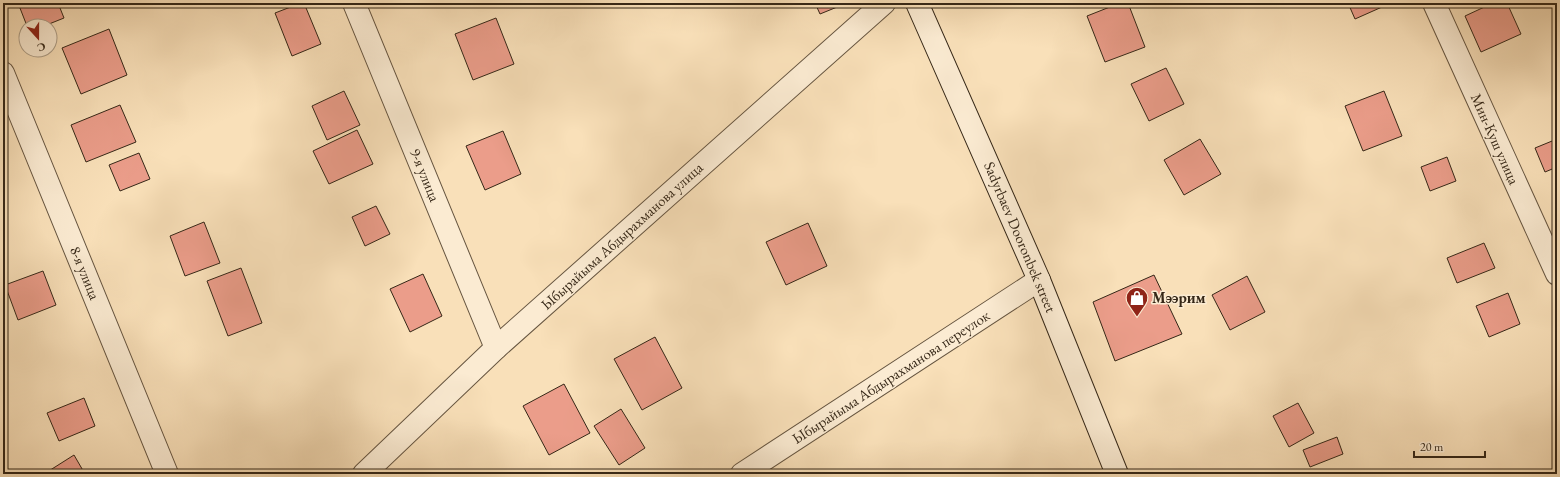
<svg xmlns="http://www.w3.org/2000/svg" width="1560" height="477" font-family="'EB Garamond',serif">
	<style>
		.building { fill: #eb9d8a; stroke: #352717 }
		.lines { fill: none; stroke-linecap: round; stroke-linejoin: round }
		.street-casing { stroke: #665540; stroke-width: 24 }
		.secondary-casing { stroke: #352717; stroke-width: 24 }
		.street { stroke: #fbebd2; stroke-width: 22 }
		.secondary { stroke: #fbebd2; stroke-width: 22 }
		.labels { text-anchor: middle; stroke-width: 3; stroke-linejoin: round; paint-order: stroke }
		.street-label { font-size: 15px; fill: #352717; stroke: #fbebd2 }
		.poi-label { font-size: 15px; font-weight: bold; fill: #352717; stroke: #fbebd2; text-anchor: start }
	</style>
	<rect width="100%" height="100%" fill="#f9e0b9"/>
	<filter id="stains"><feTurbulence type="fractalNoise" baseFrequency=".005" numOctaves="4"/><feColorMatrix values="0 0 0 0 .2 0 0 0 0 .09 0 0 0 0 .02 0 0 0 .5 -.17"/></filter>
	<radialGradient id="worn" r=".72"><stop offset=".6" stop-color="#630" stop-opacity="0"/><stop offset="1" stop-color="#630" stop-opacity=".3"/></radialGradient>
	<g class="building">
		<path d="M 18,3 L 58,3 L 64,18 L 44,26 L 27,26 Z"/>
		<path d="M 301,3 L 304,3 L 321,44 L 292,56 L 275,13 Z"/>
		<path d="M 815,3 L 847,3 L 820,14 Z"/>
		<path d="M 1120,3 L 1128,3 L 1145,47 L 1105,62 L 1087,16 Z"/>
		<path d="M 1348,3 L 1391,3 L 1355,19 Z"/>
		<path d="M 1493,3 L 1507,3 L 1521,34 L 1481,52 L 1465,16 Z"/>
		<path d="M 496,18 L 514,64 L 473,80 L 455,34 Z"/>
		<path d="M 109,29 L 127,75 L 81,94 L 62,48 Z"/>
		<path d="M 1166,68 L 1184,104 L 1149,121 L 1131,84 Z"/>
		<path d="M 344,91 L 360,125 L 327,140 L 312,106 Z"/>
		<path d="M 1384,91 L 1402,136 L 1363,151 L 1345,106 Z"/>
		<path d="M 120,105 L 136,142 L 86,162 L 71,125 Z"/>
		<path d="M 357,130 L 373,164 L 329,184 L 313,151 Z"/>
		<path d="M 503,131 L 521,174 L 485,190 L 466,146 Z"/>
		<path d="M 1200,139 L 1221,174 L 1184,195 L 1164,160 Z"/>
		<path d="M 1557,139 L 1557,167 L 1545,172 L 1535,148 Z"/>
		<path d="M 139,153 L 150,179 L 120,191 L 109,165 Z"/>
		<path d="M 1447,157 L 1456,181 L 1430,191 L 1421,167 Z"/>
		<path d="M 376,206 L 390,234 L 365,246 L 352,217 Z"/>
		<path d="M 204,222 L 220,263 L 185,276 L 170,236 Z"/>
		<path d="M 808,223 L 827,266 L 786,285 L 766,242 Z"/>
		<path d="M 1484,243 L 1495,268 L 1457,283 L 1447,258 Z"/>
		<path d="M 241,268 L 262,323 L 228,336 L 207,281 Z"/>
		<path d="M 43,271 L 56,305 L 18,320 L 5,285 Z"/>
		<path d="M 423,274 L 442,316 L 410,332 L 390,289 Z"/>
		<path d="M 1154,275 L 1182,334 L 1115,361 L 1093,302 Z"/>
		<path d="M 1247,276 L 1265,312 L 1230,330 L 1212,295 Z"/>
		<path d="M 1508,293 L 1520,324 L 1489,337 L 1476,306 Z"/>
		<path d="M 655,337 L 682,388 L 642,410 L 614,359 Z"/>
		<path d="M 564,384 L 590,433 L 549,455 L 523,406 Z"/>
		<path d="M 84,398 L 95,426 L 59,441 L 47,413 Z"/>
		<path d="M 1298,403 L 1314,433 L 1289,447 L 1273,416 Z"/>
		<path d="M 621,409 L 645,448 L 619,465 L 594,426 Z"/>
		<path d="M 1337,437 L 1343,454 L 1310,467 L 1303,450 Z"/>
		<path d="M 74,455 L 85,474 L 44,474 Z"/>
	</g>
	<g class="lines">
		<g class="street-casing">
			<g id="street">
				<path d="M 354,3 L 496,348"/>
				<path d="M 1434,3 L 1557,274"/>
				<path d="M 3,73 L 167,474"/>
				<path d="M 364,474 L 496,348 L 884,3"/>
				<path d="M 742,474 L 1039,280"/>
			</g>
		</g>
		<g class="secondary-casing">
			<path id="secondary" d="M 917,3 L 1039,280 L 1117,474"/>
		</g>
		<use href="#street" class="street"/>
		<use href="#secondary" class="secondary"/>
	</g>
	<defs>
		<g id="shop-pin" transform="scale(1.15)"><path d="M0 17L-7.5 6A9.5 9.5 0 1 1 7.5 6Z" fill="#8f2418" stroke="#fbebd2"/><path d="M-5-2.5h2.3a2.7 3.5 0 0 1 5.4 0H5L5.5 6h-11ZM-1.5-2.5h3a1.5 2.3 0 0 0-3 0Z" fill="#fff"/></g>
	</defs>
	<g fill-rule="evenodd">
		<use href="#shop-pin" x="1137" y="298"/>
	</g>
	<g class="labels">
		<g class="street-label">
			<text transform="translate(1495 139) rotate(66)" y="5">Мин-Куш улица</text>
			<text transform="translate(425 175) rotate(68)" y="5">9-я улица</text>
			<text transform="translate(622 236) rotate(-42)" y="5">Ыбырайыма Абдырахманова улица</text>
			<text transform="translate(1020 237) rotate(67)" y="5">Sadyrbaev Dooronbek street</text>
			<text transform="translate(85 273) rotate(68)" y="5">8-я улица</text>
			<text transform="translate(891 377) rotate(-33)" y="5">Ыбырайыма Абдырахманова переулок</text>
		</g>
		<g class="poi-label">
			<text x="1152" y="303">Мээрим</text>
		</g>
	</g>
	<rect width="1560" height="477" fill="none" stroke="#f9e0b9" stroke-width="16"/>
	<rect x="4" y="4" width="1552" height="469" fill="none" stroke="#352717" stroke-width="2"/>
	<rect x="8" y="8" width="1544" height="461" fill="none" stroke="#352717"/>
	<g transform="translate(38 38) rotate(159)"><circle r="19" fill="#fbebd2" stroke="#ac9d87"/>
	<path d="M0-3L7 15L0 10L-7 15Z" fill="#8f2418"/>
	<text y="-6" font-size="11" font-weight="bold" text-anchor="middle" fill="#352717">С</text>
	</g>
	<path d="M1414 451v6h71v-6" fill="none" stroke="#352717" stroke-width="2"/>
	<text x="1420" y="451" font-size="12" fill="#352717" stroke="#fbebd2" stroke-width="3" paint-order="stroke">20 m</text>
	<rect width="100%" height="100%" filter="url(#stains)"/>
	<rect width="100%" height="100%" fill="url(#worn)"/>
</svg>
